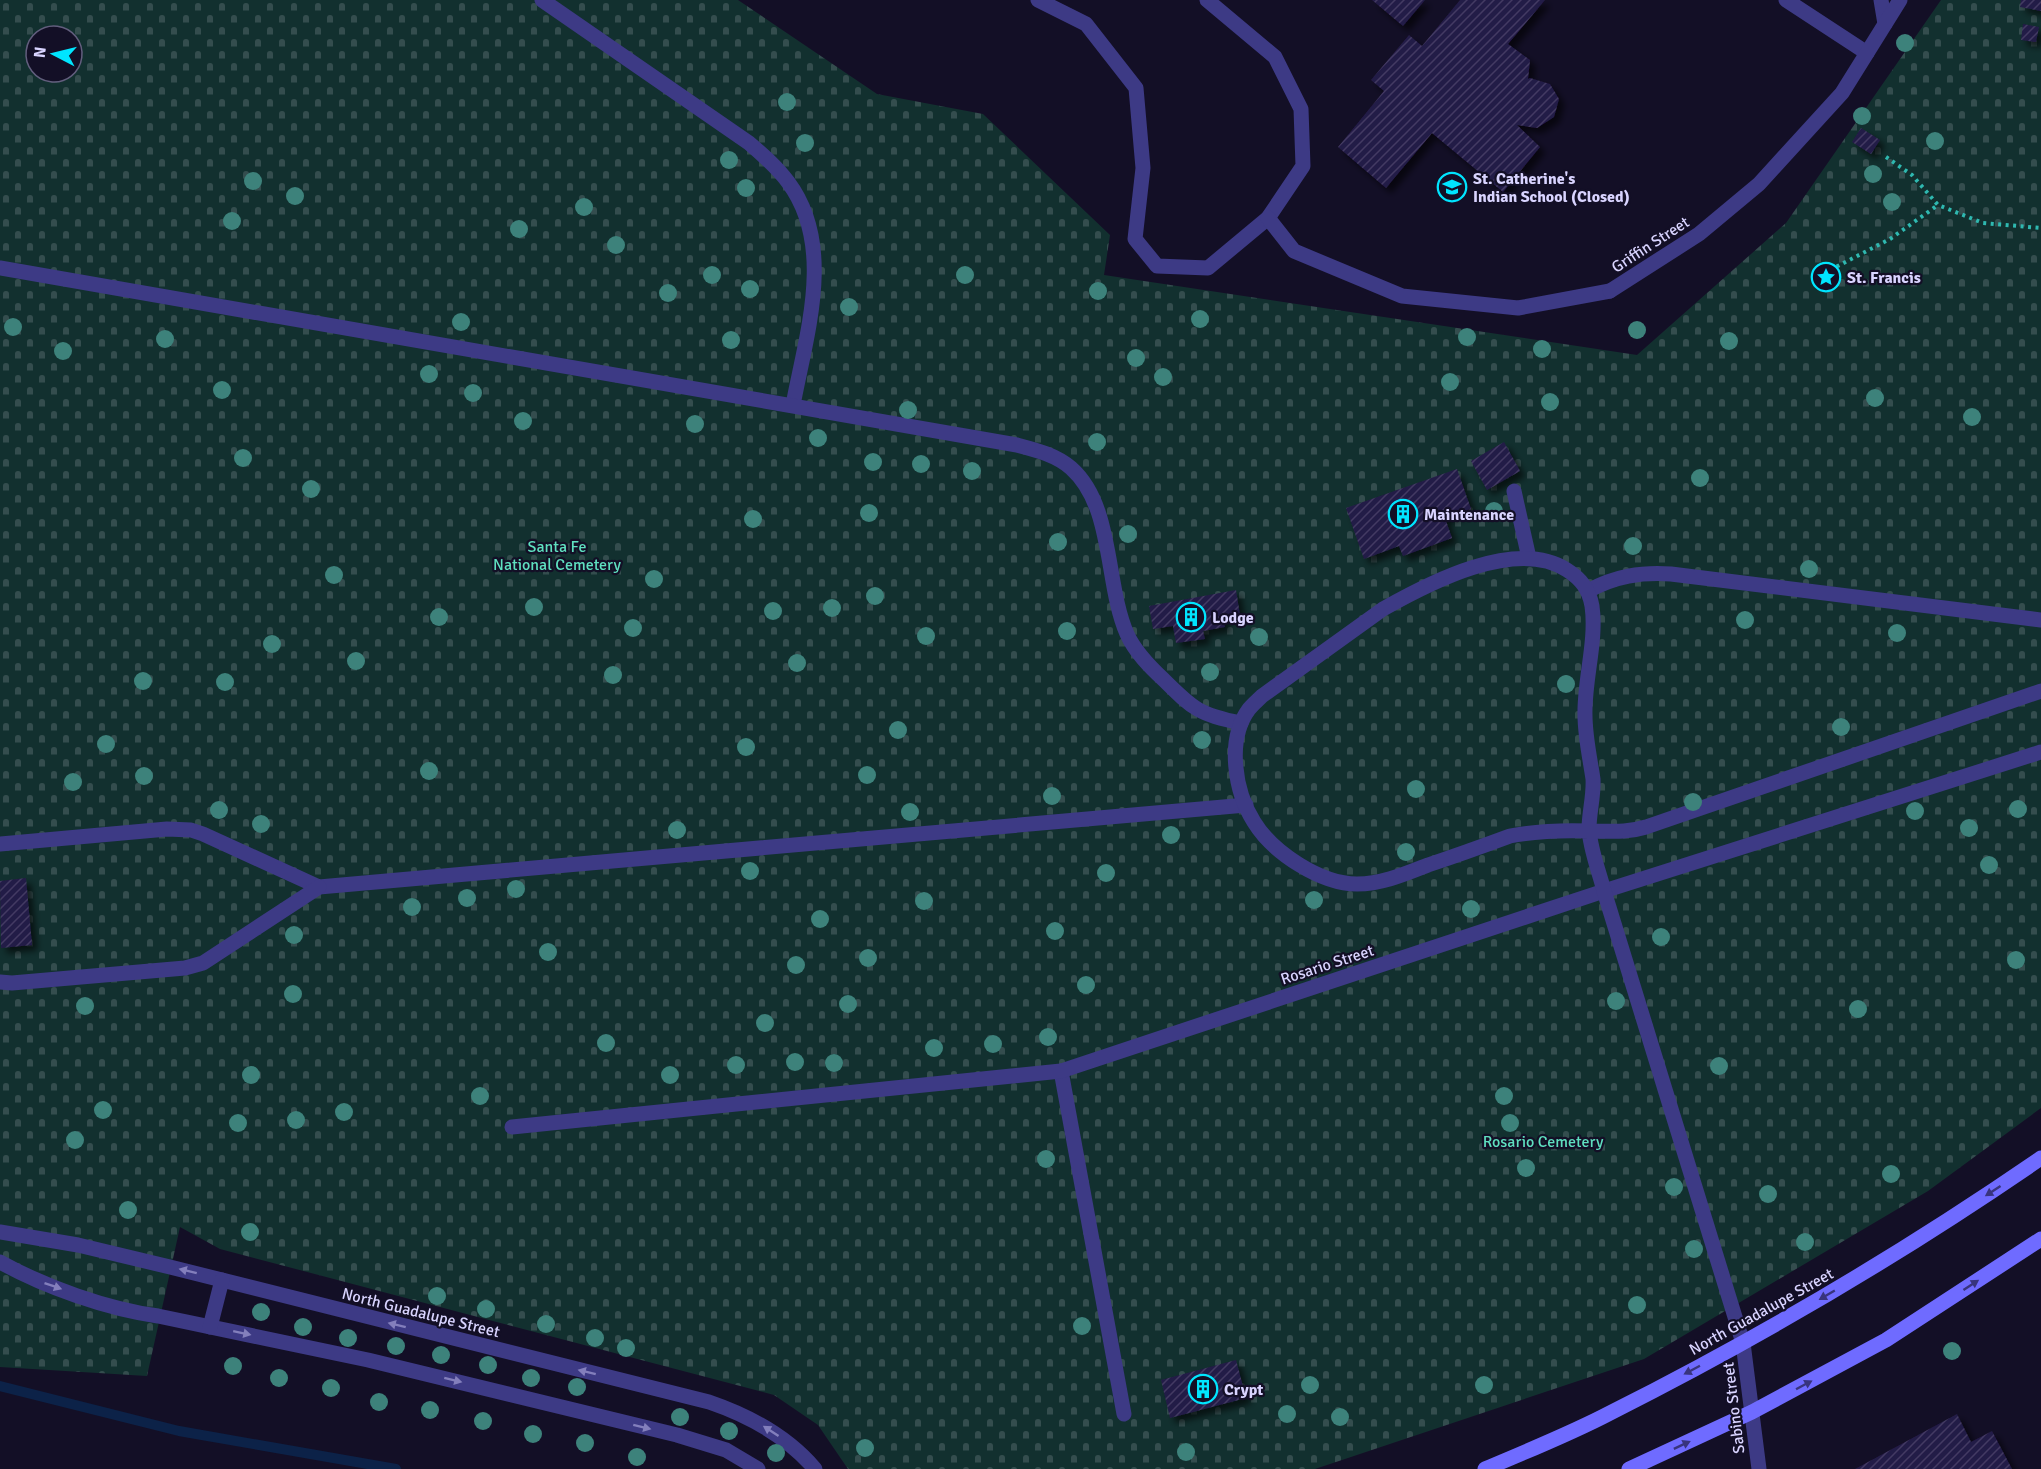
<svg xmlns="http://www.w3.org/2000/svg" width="2041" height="1469" font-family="Signika,sans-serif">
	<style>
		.cemetery { fill: url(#cemetery-stones); fill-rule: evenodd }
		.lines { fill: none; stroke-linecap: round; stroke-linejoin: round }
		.stream { stroke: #0c2248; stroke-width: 10 }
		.building { fill: url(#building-hatch); filter: url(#shadow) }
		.path { stroke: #2fb8b0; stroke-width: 4; stroke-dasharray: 3 4.5; stroke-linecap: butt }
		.service { stroke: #3d3a85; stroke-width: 15 }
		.minor { stroke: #3d3a85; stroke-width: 15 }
		.secondary { stroke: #6f6bff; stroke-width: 15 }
		.tree { fill: #3d827b }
		.oneway { fill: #38347d }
		.oneway2 { fill: #837fbc }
		.labels { text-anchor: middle; stroke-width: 4.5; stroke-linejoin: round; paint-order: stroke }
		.poi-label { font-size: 16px; font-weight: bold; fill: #d9d4ff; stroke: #130f26; text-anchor: start }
		.street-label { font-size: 16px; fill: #d9d4ff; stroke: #130f26 }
		.park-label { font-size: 16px; fill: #5fe0c0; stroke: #130f26 }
	</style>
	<defs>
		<pattern id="cemetery-stones" width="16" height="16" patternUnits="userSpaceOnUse" patternTransform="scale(1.5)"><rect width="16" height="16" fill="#12302f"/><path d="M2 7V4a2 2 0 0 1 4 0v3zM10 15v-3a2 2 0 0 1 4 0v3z" fill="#344d4e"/></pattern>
		<pattern id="building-hatch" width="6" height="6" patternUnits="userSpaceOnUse" patternTransform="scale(1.5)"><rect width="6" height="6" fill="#241b47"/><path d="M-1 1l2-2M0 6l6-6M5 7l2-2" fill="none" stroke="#433b63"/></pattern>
		<filter id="shadow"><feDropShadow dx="5.5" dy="5.5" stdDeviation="3" flood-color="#0009"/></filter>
	</defs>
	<rect width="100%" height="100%" fill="#130f26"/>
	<path class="cemetery" d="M 0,0 L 738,0 L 877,94 L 983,114 L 1110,235 L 1104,275 L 1637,355 L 1786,223 L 1941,0 L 2041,0 L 2041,1108 L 1928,1191 L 1644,1359 L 1315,1469 L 848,1469 L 818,1425 L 774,1395 L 220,1249 L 180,1227 L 147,1376 L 0,1367 ZM 36,36 L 72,36 L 72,72 L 36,72 Z"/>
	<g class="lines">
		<path class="stream" d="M 0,1386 L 179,1431 L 396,1469"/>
	</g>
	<g class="building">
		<path d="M 1372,0 L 1425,0 L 1403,26 Z"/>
		<path d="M 1460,0 L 1545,0 L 1508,44 L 1530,60 L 1528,79 L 1530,78 L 1550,84 L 1559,99 L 1554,117 L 1537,128 L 1517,125 L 1540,147 L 1503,192 L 1432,133 L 1386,188 L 1338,147 L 1384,91 L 1371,80 L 1409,35 L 1422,46 Z"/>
		<path d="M 2021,0 L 2041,0 L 2041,11 L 2020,7 Z"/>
		<path d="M 2023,24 L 2039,27 L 2036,42 L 2021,40 Z"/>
		<path d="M 1861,128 L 1880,140 L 1871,154 L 1852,142 Z"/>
		<path d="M 1504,442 L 1520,471 L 1487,490 L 1471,461 Z"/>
		<path d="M 1457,469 L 1471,509 L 1445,518 L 1452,538 L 1403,556 L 1399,546 L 1364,559 L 1346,508 Z"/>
		<path d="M 1236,590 L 1240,615 L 1223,618 L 1225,627 L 1203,631 L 1205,639 L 1176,643 L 1173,626 L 1153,629 L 1149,606 Z"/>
		<path d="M 26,878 L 32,945 L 1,948 L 0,881 Z"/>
		<path d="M 1236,1360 L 1246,1398 L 1170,1418 L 1161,1380 Z"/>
		<path d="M 1957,1414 L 1971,1442 L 1992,1431 L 2012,1469 L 1855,1469 Z"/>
	</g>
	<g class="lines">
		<g class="path">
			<path d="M 1886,157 L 1912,175 L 1938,205 L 1983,223 L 2041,228"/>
			<path d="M 1830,270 L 1890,239 L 1938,205"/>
		</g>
		<g class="service">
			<path d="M 542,0 L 749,143 C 763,155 777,167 788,182 C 836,246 806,335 793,405"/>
			<path d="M 1038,0 L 1086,24 L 1136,88 L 1143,168 L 1135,239 L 1157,266 L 1208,268 L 1268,218 L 1303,166 L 1301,109 L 1275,57 L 1207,0"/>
			<path d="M 1786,0 L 1867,53"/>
			<path d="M 1881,0 L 1885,24"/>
			<path d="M 1268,218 L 1294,251 L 1402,296 L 1518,308 L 1610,291"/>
			<path d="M 0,268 L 1017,445 C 1036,450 1056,455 1071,468 C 1114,506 1105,584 1127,634 C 1135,652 1150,667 1164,680 C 1193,709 1200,715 1241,723"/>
			<path d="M 1514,491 L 1529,558"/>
			<path d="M 1588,591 C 1615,576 1641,572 1671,574 L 2041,620"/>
			<path d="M 0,844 L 167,829 L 191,830 L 203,834 L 319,887 L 1246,805"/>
			<path d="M 0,982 L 12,983 L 185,968 L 203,963 L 319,887"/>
			<path d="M 1061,1071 L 1124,1414"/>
			<path d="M 512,1127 L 1061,1071 L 1604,891 L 2041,752"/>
			<path d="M 0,1232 L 78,1245 L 170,1267 L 709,1402 C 750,1416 787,1436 815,1469"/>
			<path d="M 0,1262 C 45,1287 107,1309 158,1316 L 368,1360 L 677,1435 L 726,1450 L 758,1469"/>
			<path d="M 210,1327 L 222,1280"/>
			<path d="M 1743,1343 L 1604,891 C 1599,871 1590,849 1589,829 C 1589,812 1594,796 1593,779 C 1590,758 1585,737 1585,715 C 1584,680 1597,641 1592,606 C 1589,589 1581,579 1567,570 C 1516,537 1429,583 1383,609 L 1262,696 C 1258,700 1253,704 1249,709 C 1226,740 1235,792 1254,822 C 1273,853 1321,884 1357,884 C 1382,884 1405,874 1428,865 C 1455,856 1483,846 1510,836 C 1536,831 1563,830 1590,831 C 1611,831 1626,833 1646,827 L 2041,691"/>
		</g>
		<g class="minor">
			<path d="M 1610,291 L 1699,234 L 1759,184 L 1842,93 L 1900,0"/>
			<path d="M 1743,1343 L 1759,1469"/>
		</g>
		<g class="secondary">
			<path d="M 1485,1469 C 1527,1451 1570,1434 1610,1413 C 1759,1338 1903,1253 2041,1158"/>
			<path d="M 1629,1469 L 1752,1412 L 1886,1340 L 2041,1239"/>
		</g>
	</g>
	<g class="tree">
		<circle cx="1905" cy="43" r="9"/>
		<circle cx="787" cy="102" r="9"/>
		<circle cx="1862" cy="116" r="9"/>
		<circle cx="1935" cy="141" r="9"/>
		<circle cx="805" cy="143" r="9"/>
		<circle cx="729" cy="160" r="9"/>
		<circle cx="1873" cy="174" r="9"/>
		<circle cx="253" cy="181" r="9"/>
		<circle cx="746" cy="188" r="9"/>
		<circle cx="295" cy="196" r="9"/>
		<circle cx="1892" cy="202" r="9"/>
		<circle cx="584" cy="207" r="9"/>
		<circle cx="232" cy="221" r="9"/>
		<circle cx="519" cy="229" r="9"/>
		<circle cx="616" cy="245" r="9"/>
		<circle cx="712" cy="275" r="9"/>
		<circle cx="965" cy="275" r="9"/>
		<circle cx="750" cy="289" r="9"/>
		<circle cx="1098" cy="291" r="9"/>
		<circle cx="668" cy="293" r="9"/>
		<circle cx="849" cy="307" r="9"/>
		<circle cx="1200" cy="319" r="9"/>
		<circle cx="461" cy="322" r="9"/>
		<circle cx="13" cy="327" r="9"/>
		<circle cx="1637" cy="330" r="9"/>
		<circle cx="1467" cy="337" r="9"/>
		<circle cx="165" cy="339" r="9"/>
		<circle cx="731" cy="340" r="9"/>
		<circle cx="1729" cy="341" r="9"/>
		<circle cx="1542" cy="349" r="9"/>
		<circle cx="63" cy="351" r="9"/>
		<circle cx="1136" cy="358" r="9"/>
		<circle cx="429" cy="374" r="9"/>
		<circle cx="1163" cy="377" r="9"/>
		<circle cx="1450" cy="382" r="9"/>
		<circle cx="222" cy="390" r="9"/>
		<circle cx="473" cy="393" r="9"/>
		<circle cx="1875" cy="398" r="9"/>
		<circle cx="1550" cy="402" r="9"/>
		<circle cx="908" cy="410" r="9"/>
		<circle cx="1972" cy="417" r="9"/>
		<circle cx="523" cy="421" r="9"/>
		<circle cx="695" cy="424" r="9"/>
		<circle cx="818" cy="438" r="9"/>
		<circle cx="1097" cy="442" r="9"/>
		<circle cx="243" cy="458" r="9"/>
		<circle cx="873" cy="462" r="9"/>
		<circle cx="921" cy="464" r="9"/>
		<circle cx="972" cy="471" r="9"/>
		<circle cx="1700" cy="478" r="9"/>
		<circle cx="311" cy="489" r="9"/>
		<circle cx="1494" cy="511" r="9"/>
		<circle cx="869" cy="513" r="9"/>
		<circle cx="753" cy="519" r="9"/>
		<circle cx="1128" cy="534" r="9"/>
		<circle cx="1058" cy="542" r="9"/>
		<circle cx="1633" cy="546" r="9"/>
		<circle cx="1809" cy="569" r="9"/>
		<circle cx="334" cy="575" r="9"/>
		<circle cx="654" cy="579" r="9"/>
		<circle cx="875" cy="596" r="9"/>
		<circle cx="534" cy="607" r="9"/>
		<circle cx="832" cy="608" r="9"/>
		<circle cx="773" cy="611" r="9"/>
		<circle cx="439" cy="617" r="9"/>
		<circle cx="1745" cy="620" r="9"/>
		<circle cx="633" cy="628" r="9"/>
		<circle cx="1067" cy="631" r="9"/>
		<circle cx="1897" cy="633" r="9"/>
		<circle cx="926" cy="636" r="9"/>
		<circle cx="1259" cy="637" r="9"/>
		<circle cx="272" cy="644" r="9"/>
		<circle cx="356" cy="661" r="9"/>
		<circle cx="797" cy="663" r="9"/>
		<circle cx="1210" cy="672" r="9"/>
		<circle cx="613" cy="675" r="9"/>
		<circle cx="143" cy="681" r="9"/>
		<circle cx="225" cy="682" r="9"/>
		<circle cx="1566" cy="684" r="9"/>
		<circle cx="1841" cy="727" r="9"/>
		<circle cx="898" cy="730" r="9"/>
		<circle cx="1202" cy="740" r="9"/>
		<circle cx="106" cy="744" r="9"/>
		<circle cx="746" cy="747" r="9"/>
		<circle cx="429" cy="771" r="9"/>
		<circle cx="867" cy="775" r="9"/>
		<circle cx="144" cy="776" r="9"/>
		<circle cx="73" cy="782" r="9"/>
		<circle cx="1416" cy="789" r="9"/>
		<circle cx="1052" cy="796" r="9"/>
		<circle cx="1693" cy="802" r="9"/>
		<circle cx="2018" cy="809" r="9"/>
		<circle cx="219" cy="810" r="9"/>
		<circle cx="1915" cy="811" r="9"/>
		<circle cx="910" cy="812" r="9"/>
		<circle cx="261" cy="824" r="9"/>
		<circle cx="1969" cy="828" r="9"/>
		<circle cx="677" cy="830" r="9"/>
		<circle cx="1171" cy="835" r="9"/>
		<circle cx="1406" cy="852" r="9"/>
		<circle cx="1989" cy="865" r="9"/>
		<circle cx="750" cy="871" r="9"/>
		<circle cx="1106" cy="873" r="9"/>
		<circle cx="516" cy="889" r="9"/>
		<circle cx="467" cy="898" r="9"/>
		<circle cx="1314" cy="900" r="9"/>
		<circle cx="924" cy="901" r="9"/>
		<circle cx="412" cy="907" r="9"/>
		<circle cx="1471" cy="909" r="9"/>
		<circle cx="820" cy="919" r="9"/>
		<circle cx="1055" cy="931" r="9"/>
		<circle cx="294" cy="935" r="9"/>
		<circle cx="1661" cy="937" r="9"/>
		<circle cx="548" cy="952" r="9"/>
		<circle cx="868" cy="958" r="9"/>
		<circle cx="2016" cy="960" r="9"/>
		<circle cx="796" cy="965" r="9"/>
		<circle cx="1086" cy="985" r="9"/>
		<circle cx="293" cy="994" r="9"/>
		<circle cx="1616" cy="1001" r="9"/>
		<circle cx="848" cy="1004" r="9"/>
		<circle cx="85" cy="1006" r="9"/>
		<circle cx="1858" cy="1009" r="9"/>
		<circle cx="765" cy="1023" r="9"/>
		<circle cx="1048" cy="1037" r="9"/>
		<circle cx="606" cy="1043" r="9"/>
		<circle cx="993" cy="1044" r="9"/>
		<circle cx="934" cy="1048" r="9"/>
		<circle cx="795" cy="1062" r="9"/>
		<circle cx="834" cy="1063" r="9"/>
		<circle cx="736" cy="1065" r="9"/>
		<circle cx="1719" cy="1066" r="9"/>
		<circle cx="251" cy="1075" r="9"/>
		<circle cx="670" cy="1075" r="9"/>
		<circle cx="480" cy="1096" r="9"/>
		<circle cx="1504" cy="1096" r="9"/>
		<circle cx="103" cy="1110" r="9"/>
		<circle cx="344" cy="1112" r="9"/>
		<circle cx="296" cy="1120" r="9"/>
		<circle cx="238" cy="1123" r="9"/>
		<circle cx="1510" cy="1123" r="9"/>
		<circle cx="75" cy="1140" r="9"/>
		<circle cx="1046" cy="1159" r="9"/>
		<circle cx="1526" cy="1168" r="9"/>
		<circle cx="1891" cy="1174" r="9"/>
		<circle cx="1674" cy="1187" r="9"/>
		<circle cx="1768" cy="1194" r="9"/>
		<circle cx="128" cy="1210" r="9"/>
		<circle cx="250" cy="1232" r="9"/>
		<circle cx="1805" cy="1242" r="9"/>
		<circle cx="1694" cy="1249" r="9"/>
		<circle cx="437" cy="1296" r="9"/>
		<circle cx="1637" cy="1305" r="9"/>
		<circle cx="486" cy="1309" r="9"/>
		<circle cx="261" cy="1312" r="9"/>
		<circle cx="546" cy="1324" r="9"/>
		<circle cx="1082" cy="1326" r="9"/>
		<circle cx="303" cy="1327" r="9"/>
		<circle cx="348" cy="1338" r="9"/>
		<circle cx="595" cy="1338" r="9"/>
		<circle cx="396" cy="1346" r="9"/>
		<circle cx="626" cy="1348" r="9"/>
		<circle cx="1952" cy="1351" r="9"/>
		<circle cx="441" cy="1355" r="9"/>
		<circle cx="488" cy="1365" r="9"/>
		<circle cx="233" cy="1366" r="9"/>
		<circle cx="279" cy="1378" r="9"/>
		<circle cx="531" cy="1378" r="9"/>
		<circle cx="1310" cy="1385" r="9"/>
		<circle cx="1484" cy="1385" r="9"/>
		<circle cx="577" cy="1387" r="9"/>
		<circle cx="331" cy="1388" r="9"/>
		<circle cx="379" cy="1402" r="9"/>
		<circle cx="430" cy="1410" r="9"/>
		<circle cx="1287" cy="1414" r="9"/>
		<circle cx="680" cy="1417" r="9"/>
		<circle cx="1340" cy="1417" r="9"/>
		<circle cx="483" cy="1421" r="9"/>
		<circle cx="729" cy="1431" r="9"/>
		<circle cx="533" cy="1434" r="9"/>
		<circle cx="585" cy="1443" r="9"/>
		<circle cx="865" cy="1448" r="9"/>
		<circle cx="1186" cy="1452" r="9"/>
		<circle cx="776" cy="1453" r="9"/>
		<circle cx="637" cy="1457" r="9"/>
	</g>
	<defs><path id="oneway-solid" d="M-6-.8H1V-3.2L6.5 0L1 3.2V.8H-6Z" transform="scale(1.5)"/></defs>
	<g class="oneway">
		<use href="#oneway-solid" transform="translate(1993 1191) rotate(147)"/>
		<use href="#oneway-solid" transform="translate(1971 1285) rotate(-33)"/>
		<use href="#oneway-solid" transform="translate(1827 1295) rotate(150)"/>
		<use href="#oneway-solid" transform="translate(1692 1370) rotate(152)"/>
		<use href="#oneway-solid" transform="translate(1804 1385) rotate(-28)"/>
		<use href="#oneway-solid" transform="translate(1682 1445) rotate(-25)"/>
	</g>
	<g class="oneway2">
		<use href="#oneway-solid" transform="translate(188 1271) rotate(-166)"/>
		<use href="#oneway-solid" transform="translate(53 1286) rotate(19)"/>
		<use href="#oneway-solid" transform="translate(397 1325) rotate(-166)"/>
		<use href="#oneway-solid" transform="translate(242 1333) rotate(12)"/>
		<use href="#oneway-solid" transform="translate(587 1372) rotate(-166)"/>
		<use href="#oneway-solid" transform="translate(453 1380) rotate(14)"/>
		<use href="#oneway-solid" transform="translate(642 1427) rotate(14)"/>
		<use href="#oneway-solid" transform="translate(771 1431) rotate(-147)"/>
	</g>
	<defs>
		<g id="school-ring" transform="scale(1.5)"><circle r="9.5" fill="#130f26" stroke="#00e5ff" stroke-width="1.5"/><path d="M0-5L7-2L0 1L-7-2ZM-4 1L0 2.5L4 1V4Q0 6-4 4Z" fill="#00e5ff"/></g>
		<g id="sight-ring" transform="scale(1.5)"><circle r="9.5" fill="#130f26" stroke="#00e5ff" stroke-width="1.5"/><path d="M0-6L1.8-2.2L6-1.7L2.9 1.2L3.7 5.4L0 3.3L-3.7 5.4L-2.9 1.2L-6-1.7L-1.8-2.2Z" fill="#00e5ff"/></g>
		<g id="building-ring" transform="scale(1.5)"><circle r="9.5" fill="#130f26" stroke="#00e5ff" stroke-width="1.5"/><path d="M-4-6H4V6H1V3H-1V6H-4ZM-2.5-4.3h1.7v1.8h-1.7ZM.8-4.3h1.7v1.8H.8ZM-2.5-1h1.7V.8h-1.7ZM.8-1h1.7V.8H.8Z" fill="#00e5ff"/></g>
	</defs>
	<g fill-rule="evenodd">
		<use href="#school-ring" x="1452" y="187"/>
		<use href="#sight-ring" x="1826" y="277"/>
		<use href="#building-ring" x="1403" y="514"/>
		<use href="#building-ring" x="1191" y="617"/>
		<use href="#building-ring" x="1203" y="1389"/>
	</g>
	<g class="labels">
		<g class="poi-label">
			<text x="1473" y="184">St. Catherine's<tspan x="1473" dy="18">Indian School (Closed)</tspan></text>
			<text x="1847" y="283">St. Francis</text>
			<text x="1424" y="520">Maintenance</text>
			<text x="1212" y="623">Lodge</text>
			<text x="1224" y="1395">Crypt</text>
		</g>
		<g class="street-label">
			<text transform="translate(1650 244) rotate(-33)" y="6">Griffin Street</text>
			<text transform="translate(1327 964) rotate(-18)" y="6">Rosario Street</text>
			<text transform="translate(1761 1311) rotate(-29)" y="6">North Guadalupe Street</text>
			<text transform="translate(421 1312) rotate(14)" y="6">North Guadalupe Street</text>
			<text transform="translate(1733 1408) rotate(-97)" y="6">Sabino Street</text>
		</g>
		<g class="park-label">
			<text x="557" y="552">Santa Fe<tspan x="557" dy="18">National Cemetery</tspan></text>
			<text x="1543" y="1147">Rosario Cemetery</text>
		</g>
	</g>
	<g transform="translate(54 54) rotate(277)"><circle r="28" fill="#130f26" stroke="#625e7d" stroke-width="1.5"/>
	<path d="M0-4.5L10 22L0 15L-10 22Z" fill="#00e5ff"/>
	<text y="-9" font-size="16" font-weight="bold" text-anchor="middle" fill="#d9d4ff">N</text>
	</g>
</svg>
